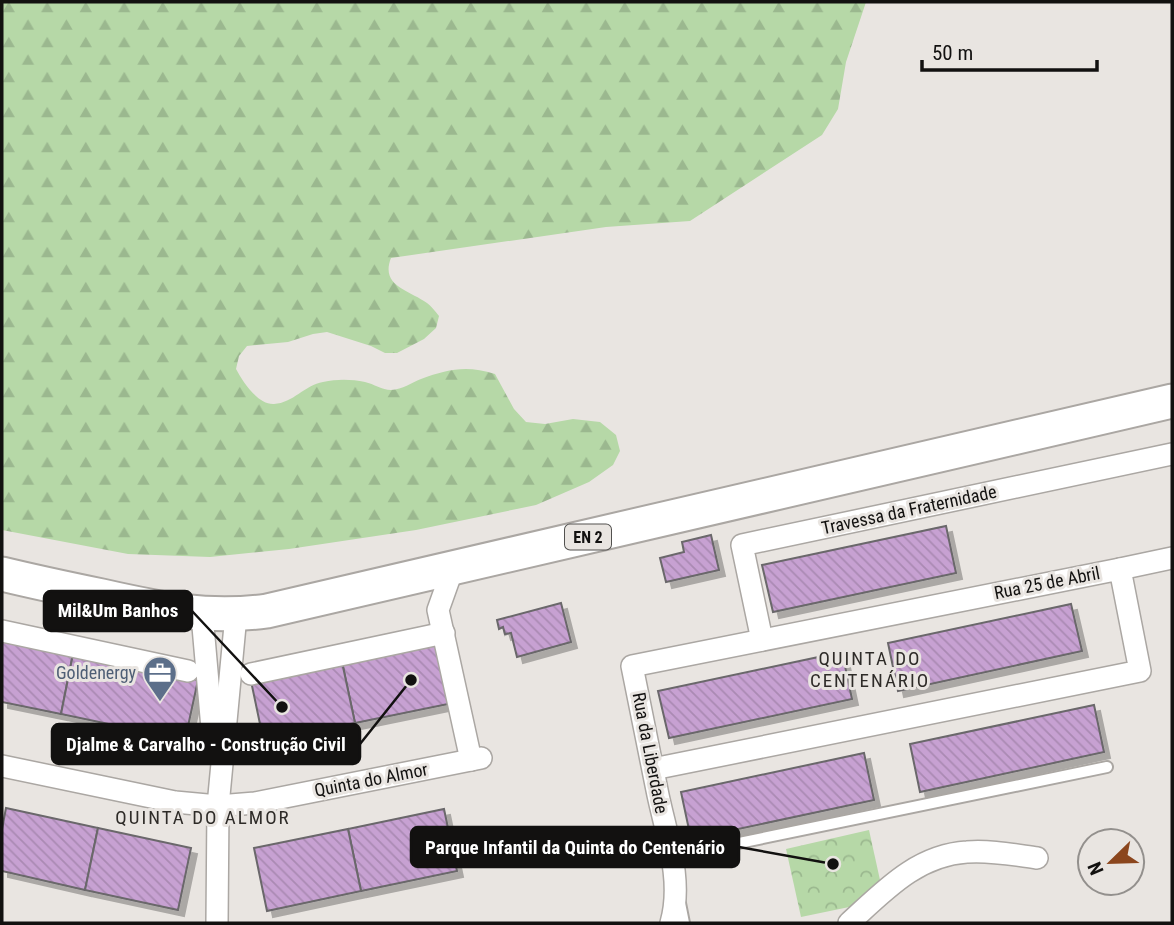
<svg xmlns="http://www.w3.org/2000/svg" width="1174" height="925" font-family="'Roboto Condensed',sans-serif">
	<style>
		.forest { fill: url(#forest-firs) }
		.park { fill: url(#park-crowns) }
		.building { fill: url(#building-back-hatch); stroke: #6a676b; stroke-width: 2; filter: url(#shadow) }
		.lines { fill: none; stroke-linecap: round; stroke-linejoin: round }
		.lane-casing { stroke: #aba7a3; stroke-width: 14 }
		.street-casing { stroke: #aba7a3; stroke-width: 24 }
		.primary-casing { stroke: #aba7a3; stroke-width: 37 }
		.lane { stroke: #fff; stroke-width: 10 }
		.street { stroke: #fff; stroke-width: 21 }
		.primary { stroke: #fff; stroke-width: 33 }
		.labels { text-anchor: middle; stroke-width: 6; stroke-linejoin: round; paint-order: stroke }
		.shield { fill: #e9e5e1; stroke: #52514f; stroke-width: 2 }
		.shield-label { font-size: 16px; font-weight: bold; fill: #121110 }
		.street-label { font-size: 18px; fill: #121110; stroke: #e9e5e1 }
		.service-label { font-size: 18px; fill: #4e5e75; stroke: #e9e5e1; text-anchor: end }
		.neighbourhood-label { font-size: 19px; letter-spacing: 2px; fill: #2e2b28; stroke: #e9e5e1 }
		.leader { fill: none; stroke: #121110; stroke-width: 2.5 }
		.callout-dot { fill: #121110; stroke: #e9e5e1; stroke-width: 2.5 }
		.callout { fill: #121110; stroke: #121110; stroke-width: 2.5 }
		.callout-label { font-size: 19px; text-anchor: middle; font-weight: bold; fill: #fff }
	</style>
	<defs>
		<pattern id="forest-firs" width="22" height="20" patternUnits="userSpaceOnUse" patternTransform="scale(1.75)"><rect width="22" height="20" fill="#b6d8a7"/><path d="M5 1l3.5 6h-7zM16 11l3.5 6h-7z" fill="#9bb88f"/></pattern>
		<pattern id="park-crowns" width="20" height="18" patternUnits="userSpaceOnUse" patternTransform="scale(1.75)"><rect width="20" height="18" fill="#b6d8a7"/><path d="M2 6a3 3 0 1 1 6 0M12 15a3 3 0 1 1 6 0" fill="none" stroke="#9bb88f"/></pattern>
		<pattern id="building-back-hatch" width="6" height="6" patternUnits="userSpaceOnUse" patternTransform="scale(1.75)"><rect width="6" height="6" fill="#c7a1d2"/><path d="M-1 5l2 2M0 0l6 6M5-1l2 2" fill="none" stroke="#aa8ab3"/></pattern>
		<filter id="shadow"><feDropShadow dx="6" dy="6" stdDeviation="0" flood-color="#0004"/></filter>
	</defs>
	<rect width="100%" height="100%" fill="#e9e5e1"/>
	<path class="forest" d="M 2,2 L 866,2 L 846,62 L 838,109 L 822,135 L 690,221 L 606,227 L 391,258 C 380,286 409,290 427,303 C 431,306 435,311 439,316 L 436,328 L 424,339 L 397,353 L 385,353 L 371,346 L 327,332 L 313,334 L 288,342 L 247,346 L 239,356 L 236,369 C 243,382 258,405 274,404 C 293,403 305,385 323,382 C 337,379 351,379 365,382 C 374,384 382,390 391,390 C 403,389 411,383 421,379 C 448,369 467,365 495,374 L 514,409 L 526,422 L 545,424 L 573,419 L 600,422 L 616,435 L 620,451 L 613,465 L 589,482 L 536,505 L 416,530 L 289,549 L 210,557 L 128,554 L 2,530 Z"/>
	<path class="park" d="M 869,830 L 880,880 L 854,906 L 801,917 L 786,849 Z"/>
	<g class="building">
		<path d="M 946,526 L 956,573 L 773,612 L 762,565 Z"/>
		<path d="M 711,535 L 719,570 L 666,582 L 660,558 L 684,552 L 682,542 Z"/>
		<path d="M 561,603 L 571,642 L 517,657 L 511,633 L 505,634 L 503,627 L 499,629 L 497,620 Z"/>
		<path d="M 1071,604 L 1082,651 L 898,691 L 888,643 Z"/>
		<path d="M 2,639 L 73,654 L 61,714 L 2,702 Z"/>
		<path d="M 435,642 L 448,704 L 355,723 L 342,662 Z"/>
		<path d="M 842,652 L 852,699 L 669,738 L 658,691 Z"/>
		<path d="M 73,654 L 198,680 L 185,740 L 61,714 Z"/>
		<path d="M 342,662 L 355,723 L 264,743 L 251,681 Z"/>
		<path d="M 1094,705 L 1104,752 L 920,792 L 910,744 Z"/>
		<path d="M 864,753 L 874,800 L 691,839 L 681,792 Z"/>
		<path d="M 6,808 L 98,828 L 85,890 L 2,871 L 2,829 Z"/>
		<path d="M 444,809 L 457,871 L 361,891 L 348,829 Z"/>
		<path d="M 98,828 L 191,848 L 178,910 L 85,890 Z"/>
		<path d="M 348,829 L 361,891 L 267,911 L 254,848 Z"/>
	</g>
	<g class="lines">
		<g class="lane-casing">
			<g id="lane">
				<path d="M 671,857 L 1107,767"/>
				<path d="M 680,903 L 684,923"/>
			</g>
		</g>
		<g class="street-casing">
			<g id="street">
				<path d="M 453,568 L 438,610 L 471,760"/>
				<path d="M 1120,569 L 1172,558"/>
				<path d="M 202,615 L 214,751"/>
				<path d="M 2,631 L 188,671"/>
				<path d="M 762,640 L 742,545 L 1172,454"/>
				<path d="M 251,674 L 444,633"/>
				<path d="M 2,766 L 175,802 L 218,806 L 255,803 L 481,758"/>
				<path d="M 653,769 L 1140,671 L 1120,569 L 632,666 C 641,709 649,752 658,795 C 667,837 683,881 671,923"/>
				<path d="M 217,923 L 218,806 L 236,615"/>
				<path d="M 849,923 C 884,891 917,855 967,852 C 990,850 1015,855 1037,858"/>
			</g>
		</g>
		<g class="primary-casing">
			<path id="primary" d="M 2,574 C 35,582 68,589 102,596 C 159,609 208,619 267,611 L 1172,401"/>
		</g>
		<use href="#lane" class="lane"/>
		<use href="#street" class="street"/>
		<use href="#primary" class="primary"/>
	</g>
	<defs>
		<g id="office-pin" transform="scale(1.75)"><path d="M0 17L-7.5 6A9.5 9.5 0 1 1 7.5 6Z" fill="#5c6f8a" stroke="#e9e5e1"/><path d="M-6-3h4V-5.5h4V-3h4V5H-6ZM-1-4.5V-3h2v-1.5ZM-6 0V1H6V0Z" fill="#fff"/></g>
	</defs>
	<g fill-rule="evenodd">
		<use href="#office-pin" x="160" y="673"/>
	</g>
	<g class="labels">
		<rect class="shield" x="565" y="524.5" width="46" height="25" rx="5"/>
		<g class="shield-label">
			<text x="588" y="543">EN 2</text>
		</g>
		<g class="street-label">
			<text transform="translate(909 510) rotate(-12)" y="6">Travessa da Fraternidade</text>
			<text transform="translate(1047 583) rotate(-11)" y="6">Rua 25 de Abril</text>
			<text transform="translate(650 753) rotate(79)" y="6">Rua da Liberdade</text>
			<text transform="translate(371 780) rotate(-11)" y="6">Quinta do Almor</text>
		</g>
		<g class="service-label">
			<text x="136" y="679">Goldenergy</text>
		</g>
		<g class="neighbourhood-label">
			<text x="870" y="665">QUINTA DO<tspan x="870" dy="22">CENTENÁRIO</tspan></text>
			<text x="203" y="824">QUINTA DO ALMOR</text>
		</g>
	</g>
	<path class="leader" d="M282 707L192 611M411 680L360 744M833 864L739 847"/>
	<g class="callout-dot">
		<circle cx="282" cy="707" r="7"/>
		<circle cx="411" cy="680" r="7"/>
		<circle cx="833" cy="864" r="7"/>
	</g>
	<g class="callout">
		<rect x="44" y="591" width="148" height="40" rx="7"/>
		<rect x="52" y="724" width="308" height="40" rx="7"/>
		<rect x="411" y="827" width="328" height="40" rx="7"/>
	</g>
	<g class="callout-label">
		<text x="118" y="617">Mil&amp;Um Banhos</text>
		<text x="206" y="751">Djalme &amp; Carvalho - Construção Civil</text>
		<text x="575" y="854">Parque Infantil da Quinta do Centenário</text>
	</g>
	<rect width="1174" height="925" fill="none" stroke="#121110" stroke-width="7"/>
	<g transform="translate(1111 862) rotate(247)"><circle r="33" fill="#e9e5e1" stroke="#93908d" stroke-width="2"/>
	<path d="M0-5L12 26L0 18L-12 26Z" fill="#8b461d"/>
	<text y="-10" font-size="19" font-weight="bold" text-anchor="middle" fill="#121110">N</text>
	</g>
	<path d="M922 60v10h175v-10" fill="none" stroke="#121110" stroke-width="3.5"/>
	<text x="932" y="60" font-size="21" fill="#121110" stroke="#e9e5e1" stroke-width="5" paint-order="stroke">50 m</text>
</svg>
